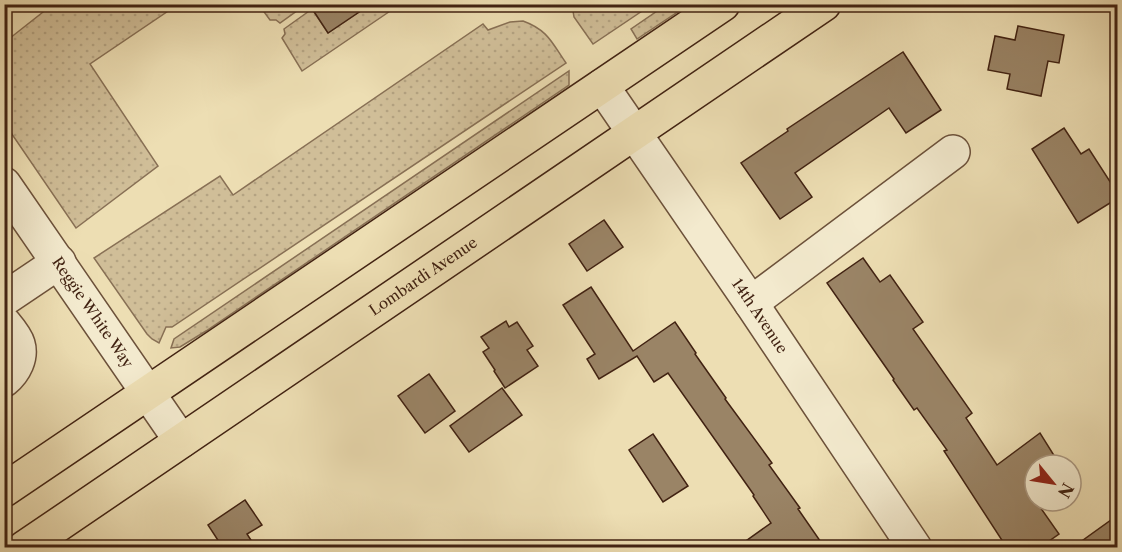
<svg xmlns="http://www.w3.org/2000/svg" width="1122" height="552" font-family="'Libre Caslon Text',serif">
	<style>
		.grass { fill: url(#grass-dots); stroke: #887055; stroke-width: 1.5 }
		.building { fill: #9a8466; stroke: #412212; stroke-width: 1.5 }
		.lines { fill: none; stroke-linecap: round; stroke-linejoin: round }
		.minor-casing { stroke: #6c513a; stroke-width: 36 }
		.major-casing { stroke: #412212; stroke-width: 36 }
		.minor { stroke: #f3eace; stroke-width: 33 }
		.major { stroke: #eddeb3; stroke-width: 33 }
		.labels { text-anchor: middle; stroke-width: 5; stroke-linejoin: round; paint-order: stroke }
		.street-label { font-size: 15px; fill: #412212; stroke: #f3eace }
	</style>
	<defs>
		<pattern id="grass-dots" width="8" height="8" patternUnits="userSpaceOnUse" patternTransform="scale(1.5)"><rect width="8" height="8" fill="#d0be98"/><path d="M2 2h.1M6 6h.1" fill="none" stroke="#b4a382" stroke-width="1.8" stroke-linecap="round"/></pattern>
	</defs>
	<rect width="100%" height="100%" fill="#eddeb3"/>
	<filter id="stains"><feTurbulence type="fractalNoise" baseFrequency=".00333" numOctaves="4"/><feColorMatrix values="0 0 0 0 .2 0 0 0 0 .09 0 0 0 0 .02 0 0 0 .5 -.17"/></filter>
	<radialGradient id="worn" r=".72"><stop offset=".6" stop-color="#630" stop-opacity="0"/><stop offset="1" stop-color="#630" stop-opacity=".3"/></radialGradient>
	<g class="grass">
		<path d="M 261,4 L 305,4 L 305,5 L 280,23 L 276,20 L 270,20 L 259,5 Z"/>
		<path d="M 371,4 L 399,5 L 302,71 L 282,38 L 285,34 L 284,29 L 312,9 L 328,33 Z"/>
		<path d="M 52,5 L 177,5 L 90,64 L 158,166 L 76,228 L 5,124 L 5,42 Z"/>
		<path d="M 572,5 L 572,4 L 651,5 L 593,44 L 574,17 Z"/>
		<path d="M 666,5 L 688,5 L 637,39 L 631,29 Z"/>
		<path d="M 523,21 C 548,30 552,43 566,63 L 172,327 L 166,327 L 159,343 L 152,339 L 147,334 L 94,258 L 220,176 L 233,195 L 483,24 L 488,30 L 510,22 Z"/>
		<path d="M 569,71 L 569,85 L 206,331 L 180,347 L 171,348 L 174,339 Z"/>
	</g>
	<g class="building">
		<path d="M 309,4 L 371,4 L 328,33 Z"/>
		<path d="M 1018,26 L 1064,35 L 1059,63 L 1048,61 L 1041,96 L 1007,89 L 1010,74 L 988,70 L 995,36 L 1015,40 Z"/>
		<path d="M 903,52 L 941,110 L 906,133 L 889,108 L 795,173 L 812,197 L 780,219 L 741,163 L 788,131 L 787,129 Z"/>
		<path d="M 1064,128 L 1081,154 L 1089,149 L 1118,194 L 1118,198 L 1078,223 L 1032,149 Z"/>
		<path d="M 604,220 L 623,247 L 587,271 L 569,244 Z"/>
		<path d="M 863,258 L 880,282 L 890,275 L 923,322 L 913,329 L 972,413 L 966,418 L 997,465 L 1040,433 L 1060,465 L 1035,465 L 1035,501 L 1049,501 L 1040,507 L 1059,534 L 1039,548 L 1007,548 L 944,451 L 947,450 L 917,408 L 914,410 L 893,380 L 894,379 L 827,283 Z"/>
		<path d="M 591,287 L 633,351 L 675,322 L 696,353 L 695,354 L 726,398 L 725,399 L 772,463 L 769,465 L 800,508 L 798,509 L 825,548 L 736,548 L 771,523 L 753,496 L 754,495 L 668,373 L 654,382 L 637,356 L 599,379 L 587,359 L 595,354 L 563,305 Z"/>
		<path d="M 506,321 L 509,327 L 517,322 L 533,346 L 527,350 L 538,366 L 505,388 L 494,371 L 495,370 L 483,352 L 489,348 L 481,337 Z"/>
		<path d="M 429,374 L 455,411 L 425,433 L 398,396 Z"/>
		<path d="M 502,388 L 522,415 L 469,452 L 450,426 Z"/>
		<path d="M 653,434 L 688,486 L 663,502 L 629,450 Z"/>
		<path d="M 245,500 L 262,525 L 247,534 L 256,548 L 223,548 L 208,525 Z"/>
		<path d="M 1118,515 L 1118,548 L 1072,548 Z"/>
	</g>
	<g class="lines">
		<g class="minor-casing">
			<g id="minor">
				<path id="s1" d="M 602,86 L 751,303 L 915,548"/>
				<path id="s2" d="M 4,184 L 181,441"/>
				<path d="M 4,299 L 59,262"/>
				<path d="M 751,303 L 953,152"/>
				<path d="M 4,323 C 9,329 16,337 18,344 C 22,357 15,371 4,380"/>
			</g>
		</g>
		<g class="major-casing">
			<g id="major">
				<path d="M 4,490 L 723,4"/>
				<path id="s3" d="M 24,548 L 824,4"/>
			</g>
		</g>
		<use href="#minor" class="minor"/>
		<use href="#major" class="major"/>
	</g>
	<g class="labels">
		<g class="street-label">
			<text dy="5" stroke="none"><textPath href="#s3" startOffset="483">Lombardi Avenue</textPath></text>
			<text dy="5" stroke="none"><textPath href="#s2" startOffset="156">Reggie White Way</textPath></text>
			<text dy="5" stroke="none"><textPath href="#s1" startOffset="279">14th Avenue</textPath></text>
		</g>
	</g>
	<rect width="1122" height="552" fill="none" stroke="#eddeb3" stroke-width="24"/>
	<rect x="6" y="6" width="1110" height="540" fill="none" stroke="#412212" stroke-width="3"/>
	<rect x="12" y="12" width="1098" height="528" fill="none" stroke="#412212" stroke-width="1.5"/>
	<g transform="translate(1053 483) rotate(120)"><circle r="28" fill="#f3eace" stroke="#ac9a83" stroke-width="1.5"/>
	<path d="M0-4.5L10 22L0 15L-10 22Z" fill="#8f2418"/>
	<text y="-9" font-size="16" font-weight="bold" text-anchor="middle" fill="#412212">N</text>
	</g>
	<rect width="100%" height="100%" filter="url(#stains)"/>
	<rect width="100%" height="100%" fill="url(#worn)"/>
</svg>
